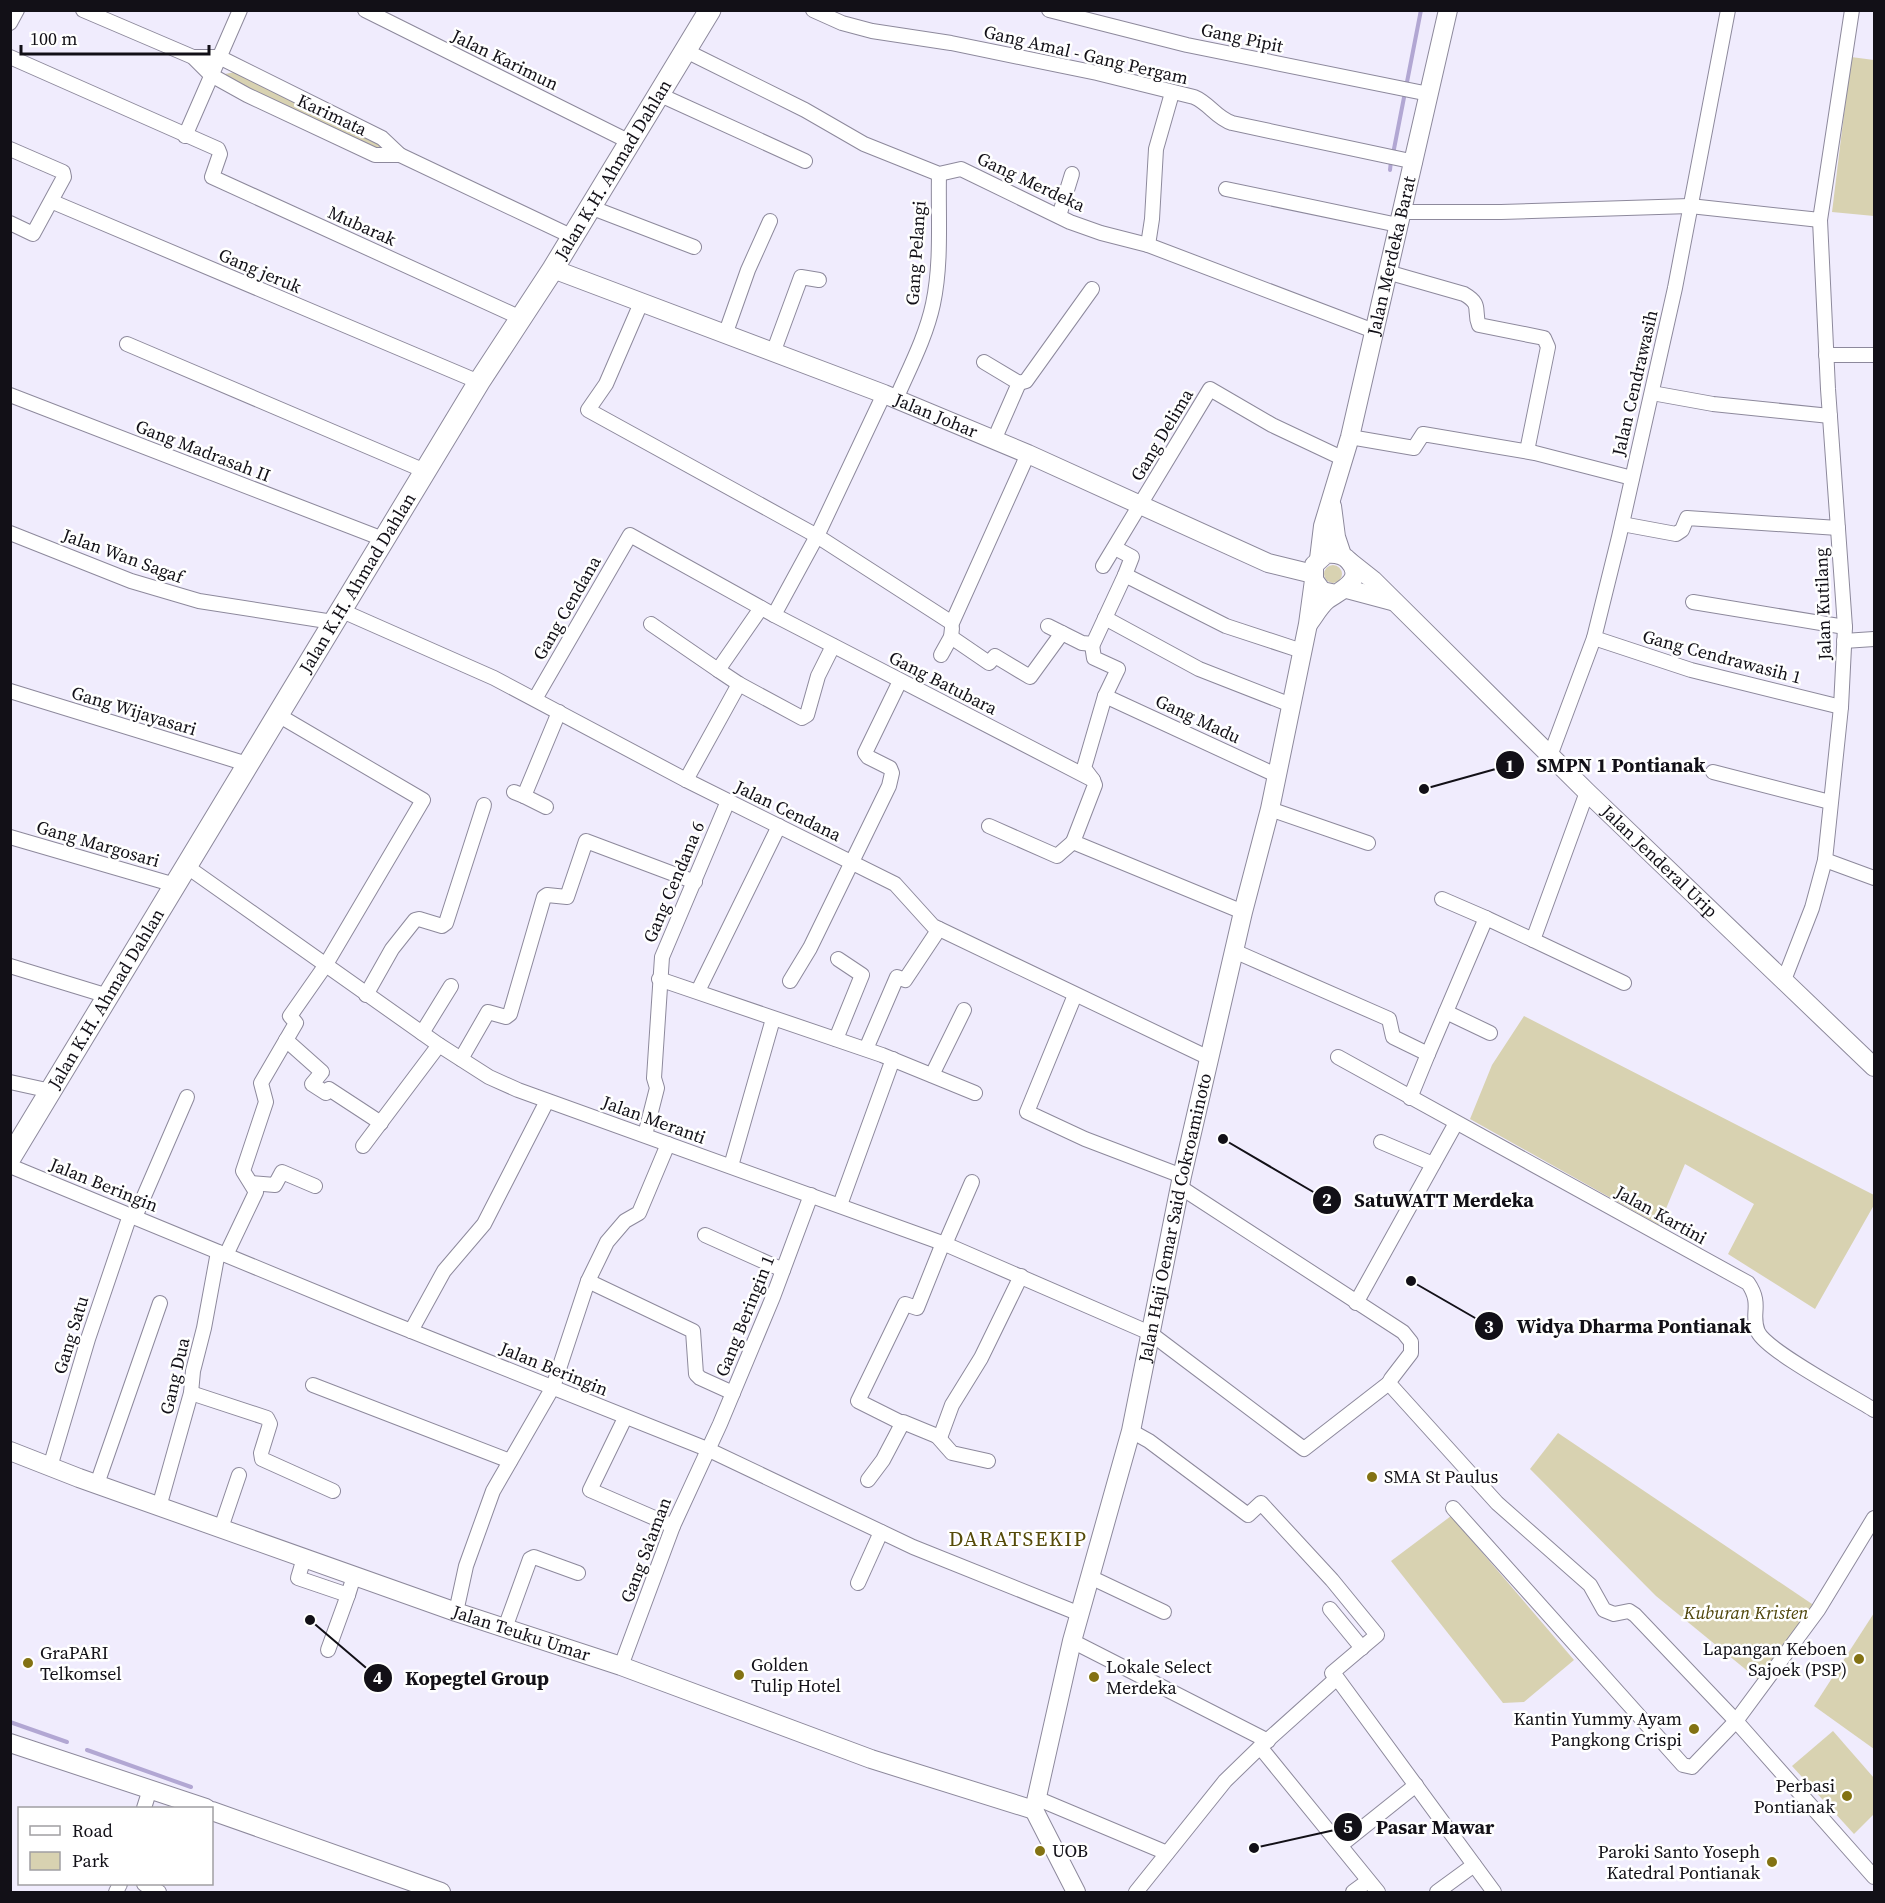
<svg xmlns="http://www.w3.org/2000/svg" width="1885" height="1903" font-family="'Source Serif 4',serif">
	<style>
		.green { fill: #d8d2b1 }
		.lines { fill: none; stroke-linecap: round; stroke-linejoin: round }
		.stream { stroke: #b2a7d3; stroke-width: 4 }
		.street-casing { stroke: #8d899c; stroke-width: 16 }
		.secondary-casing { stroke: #8d899c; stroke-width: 20 }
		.primary-casing { stroke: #8d899c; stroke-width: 23 }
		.street { stroke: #fff; stroke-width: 14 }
		.secondary { stroke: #fff; stroke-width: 18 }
		.primary { stroke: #fff; stroke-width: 21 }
		.poi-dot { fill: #837213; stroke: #fff; stroke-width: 2 }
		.labels { text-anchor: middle; stroke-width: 5; stroke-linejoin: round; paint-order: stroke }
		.street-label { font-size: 18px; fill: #121017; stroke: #fff }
		.poi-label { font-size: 18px; fill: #121017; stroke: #fff; text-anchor: start }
		.park-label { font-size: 18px; font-style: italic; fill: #4e4409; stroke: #fff }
		.quarter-label { font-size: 21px; letter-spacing: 1.5px; fill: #554a08; stroke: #fff }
		.leader { fill: none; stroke: #121017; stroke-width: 2 }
		.callout-dot { fill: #121017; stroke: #fff; stroke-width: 2 }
		.mark-label { font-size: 18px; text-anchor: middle; font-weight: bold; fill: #fff }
		.callout-label { font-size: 20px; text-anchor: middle; font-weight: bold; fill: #121017; stroke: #fff; stroke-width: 5; stroke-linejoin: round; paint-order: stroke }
	</style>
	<rect width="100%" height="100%" fill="#f0ecfd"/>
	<g class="green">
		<path d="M 1851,57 L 1874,60 L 1874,216 L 1832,212 Z"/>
		<path d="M 235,72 L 378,139 L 387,149 L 374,150 L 229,83 L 225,74 Z"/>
		<circle cx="1333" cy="574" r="9"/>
		<path d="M 1524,1016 L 1874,1195 L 1874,1205 L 1815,1309 L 1728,1254 L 1754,1204 L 1685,1164 L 1659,1225 L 1470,1119 L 1492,1065 Z"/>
		<path d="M 1558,1433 L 1815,1606 L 1761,1682 L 1656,1596 L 1530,1469 Z"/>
		<path d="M 1451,1516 L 1574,1660 L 1524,1702 L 1503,1703 L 1391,1561 Z"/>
		<path d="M 1874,1613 L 1874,1749 L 1814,1706 Z"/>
		<path d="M 1833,1731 L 1874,1778 L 1874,1814 L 1854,1834 L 1792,1766 Z"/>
	</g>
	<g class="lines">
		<g class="stream">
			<path d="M 1393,154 L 1421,10"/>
			<path d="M 1390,170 L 1391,161"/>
			<path d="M 10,1722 L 67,1742"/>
			<path d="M 87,1750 L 191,1787"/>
		</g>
		<g class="street-casing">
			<g id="street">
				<path d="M 83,10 L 193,57 L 211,75 L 247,95 L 375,155 L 400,155 L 573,237"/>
				<path d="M 365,10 L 630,142"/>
				<path d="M 813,10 L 842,23 L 872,31 L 951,43 L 1097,73 L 1194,97 C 1209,103 1216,118 1232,123 L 1415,162"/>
				<path d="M 1049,10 L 1187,45 L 1429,94"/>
				<path d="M 10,23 L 17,10"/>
				<path d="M 684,50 L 805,110 L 864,144 L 939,174 L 961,169 L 1070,222 L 1101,233 L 1148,245 L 1374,331"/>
				<path d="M 10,57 L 218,149 L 220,154 L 212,177 L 521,318"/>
				<path d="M 193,57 L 219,57 L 382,138 L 400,155"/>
				<path d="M 658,94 L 805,161"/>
				<path d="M 185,136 L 240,10"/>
				<path d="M 10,149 L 63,172 L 64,177 L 33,234 L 10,223"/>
				<path d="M 1226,189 L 1398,225"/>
				<path d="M 53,202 L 479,382"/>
				<path d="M 590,207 L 694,247"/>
				<path d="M 1403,212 L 1501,212 L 1690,206 L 1820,220 L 1852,10"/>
				<path d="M 1059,216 L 1072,174"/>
				<path d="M 1148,245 L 1152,219 L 1156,149 L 1172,93"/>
				<path d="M 1387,272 L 1464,294 C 1483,305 1473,310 1479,325 L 1544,338 L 1548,347 L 1527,451"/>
				<path d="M 641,303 L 606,384 L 588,410 L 817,536 L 952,623 L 1028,454"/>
				<path d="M 725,335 L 748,270 L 770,221"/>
				<path d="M 127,344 L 425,471"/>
				<path d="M 773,353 L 801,277 L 819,280"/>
				<path d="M 1826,355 L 1874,355"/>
				<path d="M 984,362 L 1019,383 L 994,440"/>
				<path d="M 1019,383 L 1026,381 L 1092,289"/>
				<path d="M 1652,393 L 1713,404 L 1830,416"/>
				<path d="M 884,394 L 817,536 L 774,615 L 1093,780 L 1095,785 L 1073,842 L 1243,912"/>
				<path d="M 10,395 L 383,539"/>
				<path d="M 896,399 C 909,369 926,337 933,304 C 942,262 938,216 939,174"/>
				<path d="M 1350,437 L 1414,448 L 1423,434 L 1535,453 L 1632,478"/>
				<path d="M 1622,524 L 1676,534 L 1682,530 L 1687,518 L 1838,528"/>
				<path d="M 10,533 L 131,581 L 199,601 L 333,622"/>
				<path d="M 1115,548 L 1132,557 L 1125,575"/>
				<path d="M 1103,566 L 1210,389 L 1272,425 L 1344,459"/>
				<path d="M 1693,602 L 1845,627"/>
				<path d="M 340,610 L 494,678 L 686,780 L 895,884 L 933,926 L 1209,1058"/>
				<path d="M 1105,618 L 1199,669 L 1291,705"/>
				<path d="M 651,624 L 718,670 L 761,608"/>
				<path d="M 1048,626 L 1082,643 L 1093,644 L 1125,575 L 1226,626 L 1302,651"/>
				<path d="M 951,637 L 989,663 L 995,656 L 1030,677 L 1062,633"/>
				<path d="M 1594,638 L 1691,670 L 1841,707"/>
				<path d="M 1844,641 L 1874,639"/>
				<path d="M 1092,645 L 1094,658 L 1118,669 L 1105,696 L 1084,768 L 1093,780"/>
				<path d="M 941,655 L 951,637 L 952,628"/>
				<path d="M 718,670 L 739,684 L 802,718 L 807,715 L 818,676 L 833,646"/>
				<path d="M 10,691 L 247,764"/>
				<path d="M 1105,696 L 1276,775"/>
				<path d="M 535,699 L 630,535 L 774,615"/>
				<path d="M 1550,756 L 1594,638 L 1619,537 L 1675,288 L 1728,10"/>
				<path d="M 1713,772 L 1830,802"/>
				<path d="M 686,780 L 739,684"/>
				<path d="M 514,792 L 524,796 L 559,712"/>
				<path d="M 524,796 L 546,807"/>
				<path d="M 1270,809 L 1368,843"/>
				<path d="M 989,826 L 1057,856 L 1073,842"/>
				<path d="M 10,837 L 175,885"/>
				<path d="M 1825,860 L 1874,878"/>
				<path d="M 186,866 L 439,1045 L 489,1077 L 518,1090 L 945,1244 L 1150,1333 L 1304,1449 L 1389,1383"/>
				<path d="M 1442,899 L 1486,918"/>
				<path d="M 1533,940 L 1624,983"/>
				<path d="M 1234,951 L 1389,1019 L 1393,1037 L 1428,1054 L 1410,1098"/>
				<path d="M 10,966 L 108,996"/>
				<path d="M 659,979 L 882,1055 L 975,1093"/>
				<path d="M 1784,980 L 1812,908 L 1825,860 L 1841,707 L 1845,627 L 1828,389 L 1820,220"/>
				<path d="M 790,981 L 810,948 L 889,786 L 892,773 L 890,768 L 868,757 L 865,753 L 900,681"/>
				<path d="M 698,991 L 779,826"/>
				<path d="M 366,995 L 392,949 L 415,920 L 419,919 L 442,926 L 446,923 L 484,805"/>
				<path d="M 1075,995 L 1027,1112 L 1085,1139 L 1182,1176"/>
				<path d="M 1446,1012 L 1490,1033"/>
				<path d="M 422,1033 L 451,986"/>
				<path d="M 836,1039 L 862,975 L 838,959"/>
				<path d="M 286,1040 L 322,1072 L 312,1084 L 326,1093 L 329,1089 L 381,1123"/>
				<path d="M 866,1049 L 897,977 L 905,980 L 939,929"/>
				<path d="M 1428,1054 L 1486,918 L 1533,940 L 1587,792"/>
				<path d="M 1338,1057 L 1748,1283 C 1763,1305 1750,1314 1758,1332 C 1767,1351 1852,1396 1874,1410"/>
				<path d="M 461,1059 L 488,1012 L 506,1017 L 510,1014 L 544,897 L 547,895 L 567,897 L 586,841 L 695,882"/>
				<path d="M 932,1075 L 964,1010"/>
				<path d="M 10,1082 L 51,1091"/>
				<path d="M 645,1135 L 657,1088 L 654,1078 L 662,957 L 728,801"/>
				<path d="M 1381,1142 L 1433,1164"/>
				<path d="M 363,1146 L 439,1045"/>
				<path d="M 10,1166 L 376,1317 L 707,1449 L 913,1547 L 1080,1614"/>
				<path d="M 731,1166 L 773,1019"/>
				<path d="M 251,1183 L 275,1185 L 282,1172 L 315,1186"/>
				<path d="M 1180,1187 L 1403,1332 L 1411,1342 L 1411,1353 L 1391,1379 L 1389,1383 L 1394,1389 L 1497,1503 L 1590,1585 L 1604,1610 L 1614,1614 L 1629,1611 L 1635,1615 L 1736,1721 L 1692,1767 L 1683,1765 L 1453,1508"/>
				<path d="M 840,1205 L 893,1059"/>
				<path d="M 135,1217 L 187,1097"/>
				<path d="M 705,1235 L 783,1270"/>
				<path d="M 945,1244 L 972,1182"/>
				<path d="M 226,1255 L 256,1192 L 243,1171 L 266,1102 L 261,1083 L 296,1023 L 290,1016 L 325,966 L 423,800 L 278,715"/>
				<path d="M 588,1281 L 693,1331 L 696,1374 L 700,1378 L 733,1393"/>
				<path d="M 1356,1303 L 1456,1123"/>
				<path d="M 411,1331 L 444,1271 L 484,1224 L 547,1101"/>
				<path d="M 313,1385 L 510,1461"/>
				<path d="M 191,1393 L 267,1418 L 270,1424 L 261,1453 L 262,1459 L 333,1491"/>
				<path d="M 625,1418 L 590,1490 L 673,1526"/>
				<path d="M 902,1423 L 858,1401 L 905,1304 L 917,1308 L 943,1243"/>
				<path d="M 1131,1431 L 1149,1441 L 1248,1515 L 1261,1503 L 1332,1580 L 1377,1635 L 1332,1673"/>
				<path d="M 937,1436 L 952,1453 L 988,1461"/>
				<path d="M 50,1467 L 88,1339 L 130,1215"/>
				<path d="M 868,1480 L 883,1460 L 903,1422 L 937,1436 L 941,1435 L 952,1405 L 981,1358 L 1021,1276"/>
				<path d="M 97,1484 L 160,1303"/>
				<path d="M 159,1507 L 191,1393 L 193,1371 L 204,1328 L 218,1252"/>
				<path d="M 1874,1518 L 1818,1610 L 1736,1721 L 1874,1877"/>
				<path d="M 221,1528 L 239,1475"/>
				<path d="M 304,1558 L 298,1578 L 348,1595 L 354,1576"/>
				<path d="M 1090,1577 L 1164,1612"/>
				<path d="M 858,1583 L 881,1532"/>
				<path d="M 1330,1609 L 1362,1648"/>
				<path d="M 456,1612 L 466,1566 L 493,1491 L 553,1387 L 588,1281 L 607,1242 L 625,1221 L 639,1213 L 668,1144"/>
				<path d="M 505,1628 L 530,1559 L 534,1557 L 578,1573"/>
				<path d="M 1072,1641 L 1268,1741"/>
				<path d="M 328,1650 L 348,1595"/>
				<path d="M 621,1666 L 673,1526 L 720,1424 L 773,1297 L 811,1195"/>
				<path d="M 1260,1747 L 1337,1678 L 1494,1892"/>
				<path d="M 1036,1798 L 1167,1853"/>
				<path d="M 144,1808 L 150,1789"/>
				<path d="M 1341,1845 L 1416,1785"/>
				<path d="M 144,1884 L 159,1892"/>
				<path d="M 116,1892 L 120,1884"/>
				<path d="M 1136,1892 L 1225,1781 L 1260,1747 L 1378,1892"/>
				<path d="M 1353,1892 L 1368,1881"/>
				<path d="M 1437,1892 L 1474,1865"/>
			</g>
		</g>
		<g class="secondary-casing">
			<g id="secondary">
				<path id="s1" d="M 553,269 L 884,394 L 1028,454 L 1268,563 L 1313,574"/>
				<path d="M 1332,506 L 1336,537 L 1342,555"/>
				<path id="s2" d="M 1319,559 L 1323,526 L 1350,437 L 1448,10"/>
				<path id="s3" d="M 1349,561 L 1373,580 L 1587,792 L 1874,1067"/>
				<path d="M 1347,589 L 1392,601"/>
				<path d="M 1309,623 C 1315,615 1320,606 1327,600 C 1339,591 1366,581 1349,561 C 1343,554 1335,553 1326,554 L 1314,565 L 1314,580 L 1322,591 L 1336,594"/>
				<path id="s4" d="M 10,1451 L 79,1478 L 456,1612 L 621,1666 L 871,1759 L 1034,1810"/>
				<path d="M 10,1743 L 206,1808"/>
				<path id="s5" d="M 1034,1810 L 1072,1641 L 1131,1431 L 1182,1176 L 1243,912 L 1270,809 L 1308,624 L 1314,580"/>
				<path d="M 1034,1810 L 1076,1892"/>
				<path d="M 212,1811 L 441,1892"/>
			</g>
		</g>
		<g class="primary-casing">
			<g id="primary">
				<path id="s6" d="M 10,1158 L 479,382 L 553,269 L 710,10"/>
			</g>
		</g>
		<use href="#street" class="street"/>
		<use href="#secondary" class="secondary"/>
		<use href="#primary" class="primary"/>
	</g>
	<g class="poi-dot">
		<circle cx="1372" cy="1477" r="6"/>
		<circle cx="1859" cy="1659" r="6"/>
		<circle cx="28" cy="1663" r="6"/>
		<circle cx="739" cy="1675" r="6"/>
		<circle cx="1094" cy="1677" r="6"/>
		<circle cx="1694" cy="1729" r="6"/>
		<circle cx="1847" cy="1796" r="6"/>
		<circle cx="1040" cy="1851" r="6"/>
		<circle cx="1772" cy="1862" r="6"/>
	</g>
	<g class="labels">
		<g class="street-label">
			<text transform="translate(1242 38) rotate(12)" y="6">Gang Pipit</text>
			<text transform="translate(1086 55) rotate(13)" y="6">Gang Amal - Gang Pergam</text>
			<text transform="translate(505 60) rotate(26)" y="6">Jalan Karimun</text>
			<text transform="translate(332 115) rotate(25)" y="6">Karimata</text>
			<text dy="6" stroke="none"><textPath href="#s6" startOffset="1158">Jalan K.H. Ahmad Dahlan</textPath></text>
			<text transform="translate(1031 182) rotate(25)" y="6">Gang Merdeka</text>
			<text transform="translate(362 226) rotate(24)" y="6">Mubarak</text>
			<text transform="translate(916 253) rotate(-86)" y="6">Gang Pelangi</text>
			<text dy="6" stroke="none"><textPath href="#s2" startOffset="312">Jalan Merdeka Barat</textPath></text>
			<text transform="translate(260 271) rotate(23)" y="6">Gang jeruk</text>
			<text transform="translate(1635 383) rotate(-77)" y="6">Jalan Cendrawasih</text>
			<text dy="6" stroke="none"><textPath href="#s1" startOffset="410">Jalan Johar</textPath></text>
			<text transform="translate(1162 435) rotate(-59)" y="6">Gang Delima</text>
			<text transform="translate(203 451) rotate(21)" y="6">Gang Madrasah II</text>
			<text transform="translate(123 556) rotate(20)" y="6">Jalan Wan Sagaf</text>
			<text dy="6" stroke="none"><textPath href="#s6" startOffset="672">Jalan K.H. Ahmad Dahlan</textPath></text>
			<text transform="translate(1823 604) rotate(-92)" y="6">Jalan Kutilang</text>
			<text transform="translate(567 608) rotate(-60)" y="6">Gang Cendana</text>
			<text transform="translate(1722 657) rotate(15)" y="6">Gang Cendrawasih 1</text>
			<text transform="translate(943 683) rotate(27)" y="6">Gang Batubara</text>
			<text transform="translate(134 711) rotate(17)" y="6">Gang Wijayasari</text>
			<text transform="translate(1198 719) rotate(25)" y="6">Gang Madu</text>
			<text transform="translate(788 811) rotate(26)" y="6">Jalan Cendana</text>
			<text transform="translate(98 844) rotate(16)" y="6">Gang Margosari</text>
			<text dy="6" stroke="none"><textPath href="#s3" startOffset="432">Jalan Jenderal Urip</textPath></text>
			<text transform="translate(674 882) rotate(-67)" y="6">Gang Cendana 6</text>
			<text dy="6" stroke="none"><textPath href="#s6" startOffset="186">Jalan K.H. Ahmad Dahlan</textPath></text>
			<text transform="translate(654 1120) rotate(20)" y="6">Jalan Meranti</text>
			<text transform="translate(104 1185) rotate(22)" y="6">Jalan Beringin</text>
			<text transform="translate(1661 1215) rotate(29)" y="6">Jalan Kartini</text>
			<text dy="6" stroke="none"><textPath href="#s5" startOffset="609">Jalan Haji Oemar Said Cokroaminoto</textPath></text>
			<text transform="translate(745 1316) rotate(-68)" y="6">Gang Beringin 1</text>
			<text transform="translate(71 1335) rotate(-73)" y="6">Gang Satu</text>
			<text transform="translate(554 1369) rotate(22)" y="6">Jalan Beringin</text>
			<text transform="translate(175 1376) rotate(-77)" y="6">Gang Dua</text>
			<text transform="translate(646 1550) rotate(-69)" y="6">Gang Sa'aman</text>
			<text dy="6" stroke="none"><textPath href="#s4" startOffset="543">Jalan Teuku Umar</textPath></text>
		</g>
		<g class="poi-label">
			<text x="1384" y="1483">SMA St Paulus</text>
			<text x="1847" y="1655" text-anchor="end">Lapangan Keboen<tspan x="1847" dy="21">Sajoek (PSP)</tspan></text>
			<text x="40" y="1659">GraPARI<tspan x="40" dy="21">Telkomsel</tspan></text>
			<text x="751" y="1671">Golden<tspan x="751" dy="21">Tulip Hotel</tspan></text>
			<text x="1106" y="1673">Lokale Select<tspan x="1106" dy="21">Merdeka</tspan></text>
			<text x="1682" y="1725" text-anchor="end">Kantin Yummy Ayam<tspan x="1682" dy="21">Pangkong Crispi</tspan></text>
			<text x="1835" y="1792" text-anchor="end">Perbasi<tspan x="1835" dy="21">Pontianak</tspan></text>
			<text x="1052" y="1857">UOB</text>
			<text x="1760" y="1858" text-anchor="end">Paroki Santo Yoseph<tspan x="1760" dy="21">Katedral Pontianak</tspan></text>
		</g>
		<g class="park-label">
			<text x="1746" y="1619">Kuburan Kristen</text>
		</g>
		<g class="quarter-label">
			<text x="1018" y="1546">DARATSEKIP</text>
		</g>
	</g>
	<path class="leader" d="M1424 789L1510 765M1223 1139L1327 1200M1411 1281L1489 1326M310 1620L378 1678M1254 1848L1348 1827"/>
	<g class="callout-dot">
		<circle cx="1424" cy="789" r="6"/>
		<circle cx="1223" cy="1139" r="6"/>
		<circle cx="1411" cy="1281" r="6"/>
		<circle cx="310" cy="1620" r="6"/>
		<circle cx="1254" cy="1848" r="6"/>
		<circle cx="1510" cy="765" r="15"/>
		<circle cx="1327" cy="1200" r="15"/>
		<circle cx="1489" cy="1326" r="15"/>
		<circle cx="378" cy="1678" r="15"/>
		<circle cx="1348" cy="1827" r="15"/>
	</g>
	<g class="mark-label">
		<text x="1510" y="772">1</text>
		<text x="1327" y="1206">2</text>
		<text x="1489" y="1333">3</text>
		<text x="378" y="1684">4</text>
		<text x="1348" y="1833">5</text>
	</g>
	<g class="callout-label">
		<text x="1621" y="772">SMPN 1 Pontianak</text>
		<text x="1444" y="1207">SatuWATT Merdeka</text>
		<text x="1634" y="1333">Widya Dharma Pontianak</text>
		<text x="477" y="1685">Kopegtel Group</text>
		<text x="1435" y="1834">Pasar Mawar</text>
	</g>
	<rect width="1885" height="1903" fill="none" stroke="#121017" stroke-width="24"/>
	<rect x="18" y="1807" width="195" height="78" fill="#ffffff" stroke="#a09fa2" stroke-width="1.5"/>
	<rect x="30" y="1826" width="30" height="9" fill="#ffffff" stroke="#a09fa2" stroke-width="1.5"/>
	<text x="72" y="1837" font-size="18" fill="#121017">Road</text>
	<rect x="30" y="1852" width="30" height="18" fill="#d8d2b1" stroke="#a09fa2" stroke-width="1.5"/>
	<text x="72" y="1867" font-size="18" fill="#121017">Park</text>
	<path d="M21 45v9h188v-9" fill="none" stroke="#121017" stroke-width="3"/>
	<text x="30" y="45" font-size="18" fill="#121017" stroke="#ffffff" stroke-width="4.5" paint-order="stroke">100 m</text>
</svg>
